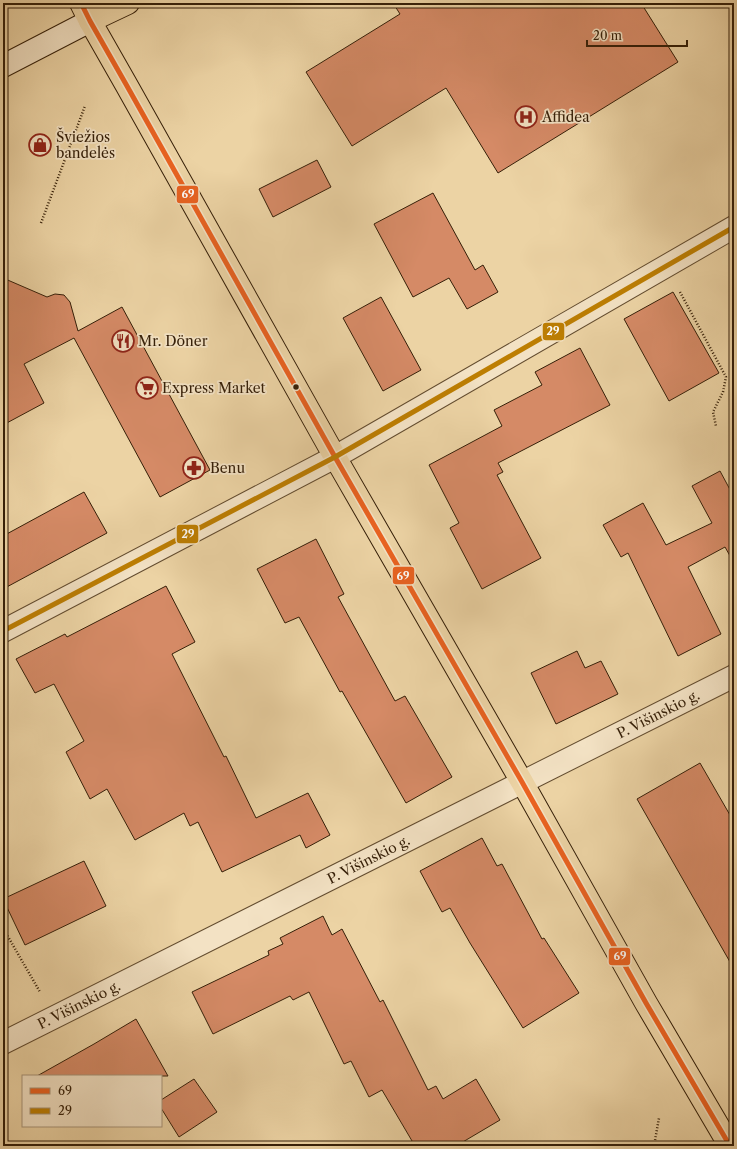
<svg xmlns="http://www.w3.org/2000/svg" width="737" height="1149" font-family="'Libre Caslon Text',serif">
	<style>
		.building { fill: #d58a66; stroke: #351f08 }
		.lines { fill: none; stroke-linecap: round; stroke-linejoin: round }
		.minor-casing { stroke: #634c2f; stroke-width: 24 }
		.secondary-casing { stroke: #351f08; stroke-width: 24 }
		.primary-casing { stroke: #351f08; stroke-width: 24 }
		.path { stroke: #351f08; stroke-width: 2.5; stroke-dasharray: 1 2; stroke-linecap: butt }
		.minor { stroke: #f3e2c4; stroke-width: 22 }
		.secondary { stroke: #f3e2c4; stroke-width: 22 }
		.primary { stroke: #ecd3a4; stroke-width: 22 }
		.bus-1-casing { stroke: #f3e2c4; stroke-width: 8 }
		.bus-2-casing { stroke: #f3e2c4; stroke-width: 8 }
		.bus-1 { stroke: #e96221; stroke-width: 5 }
		.bus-2 { stroke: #bd7e02; stroke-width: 5 }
		.bus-dot { fill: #351f08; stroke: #f3e2c4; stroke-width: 1.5 }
		.labels { text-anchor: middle; stroke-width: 3.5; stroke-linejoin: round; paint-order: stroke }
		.poi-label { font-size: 14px; fill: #351f08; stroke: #f3e2c4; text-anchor: start }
		.street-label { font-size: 14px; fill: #351f08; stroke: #f3e2c4 }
		.line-badge { stroke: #f3e2c4; stroke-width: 1.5 }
		.badge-label { font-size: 11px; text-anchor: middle; font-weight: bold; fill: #fff }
	</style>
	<rect width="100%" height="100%" fill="#ecd3a4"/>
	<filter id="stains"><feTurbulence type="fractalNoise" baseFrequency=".005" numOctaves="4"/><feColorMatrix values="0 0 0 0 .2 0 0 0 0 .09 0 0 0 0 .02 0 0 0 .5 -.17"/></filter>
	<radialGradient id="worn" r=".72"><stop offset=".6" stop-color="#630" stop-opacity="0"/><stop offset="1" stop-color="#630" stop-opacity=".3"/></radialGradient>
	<g class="building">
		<path d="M 393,3 L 641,3 L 678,62 L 498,173 L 446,88 L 352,146 L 306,72 L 400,14 Z"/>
		<path d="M 317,160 L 331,187 L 273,217 L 259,189 Z"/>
		<path d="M 433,193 L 475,270 L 483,265 L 498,292 L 467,309 L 449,278 L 413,297 L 374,224 Z"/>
		<path d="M 3,278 L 47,297 L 55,294 L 64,295 L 70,302 L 78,331 L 122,307 L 210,470 L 160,497 L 74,338 L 24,364 L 44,403 L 3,425 Z"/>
		<path d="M 673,292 L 719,373 L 669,401 L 624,319 Z"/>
		<path d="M 381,297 L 421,370 L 383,391 L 343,318 Z"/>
		<path d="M 580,348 L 610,405 L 498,463 L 503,472 L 497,475 L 541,558 L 482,589 L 450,528 L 459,523 L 429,465 L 502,426 L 494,410 L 542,385 L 535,372 Z"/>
		<path d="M 720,471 L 734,497 L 734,563 L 725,547 L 688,567 L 721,634 L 678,656 L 628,553 L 621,557 L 603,525 L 643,503 L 666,545 L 712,523 L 692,486 Z"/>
		<path d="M 84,492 L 107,533 L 3,589 L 3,536 Z"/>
		<path d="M 316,539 L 344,594 L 338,597 L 395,701 L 405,696 L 452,777 L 406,803 L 342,691 L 340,692 L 299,617 L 285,623 L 257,569 Z"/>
		<path d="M 166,586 L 195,642 L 172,654 L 224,757 L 226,756 L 256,818 L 308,793 L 330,835 L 306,848 L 300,835 L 222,872 L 198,822 L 190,826 L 184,813 L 135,840 L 107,789 L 90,799 L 66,752 L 84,741 L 54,684 L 35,693 L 16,659 L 65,634 L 67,637 Z"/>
		<path d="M 577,651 L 585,668 L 601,661 L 618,694 L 556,724 L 531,673 Z"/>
		<path d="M 700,763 L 734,822 L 734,969 L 637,799 Z"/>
		<path d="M 482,838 L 497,866 L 502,864 L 542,939 L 544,938 L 579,993 L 523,1028 L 470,943 L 450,908 L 442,912 L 420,871 Z"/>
		<path d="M 84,861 L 106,906 L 25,945 L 3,899 Z"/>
		<path d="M 323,916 L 332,935 L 342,929 L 380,1002 L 383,1000 L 428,1090 L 436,1086 L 443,1099 L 476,1079 L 500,1120 L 456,1146 L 415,1146 L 382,1090 L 369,1097 L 351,1061 L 344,1064 L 309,992 L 293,1000 L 290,996 L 213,1034 L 192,992 L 269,955 L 268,951 L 283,944 L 280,938 Z"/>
		<path d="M 136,1019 L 168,1076 L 37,1076 L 94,1044 Z"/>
		<path d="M 194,1079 L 217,1112 L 179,1137 L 161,1108 L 161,1100 Z"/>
	</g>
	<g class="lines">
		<g class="minor-casing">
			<g id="minor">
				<path d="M 3,631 L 335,457 L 734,227"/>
				<path id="s1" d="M 3,1043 L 734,676"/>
			</g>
		</g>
		<g class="secondary-casing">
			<path id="secondary" d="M 3,66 L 90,21"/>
		</g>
		<g class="primary-casing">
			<g id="primary">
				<path d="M 81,3 L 90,21 L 127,86 L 335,457 L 522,782 L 646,1003 L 730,1146"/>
				<path d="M 90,21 L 128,3"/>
			</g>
		</g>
		<g class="path">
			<path d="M 41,223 L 85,106"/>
			<path d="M 680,292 L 726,377 L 723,392 L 713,412 L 716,426"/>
			<path d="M 3,928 L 40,992"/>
			<path d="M 654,1146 L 659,1118"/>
		</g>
		<use href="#minor" class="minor"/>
		<use href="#secondary" class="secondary"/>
		<use href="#primary" class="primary"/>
		<g class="bus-1-casing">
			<path id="bus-1" d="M 81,3 L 90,21 L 127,86 L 335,457 L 522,782 L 646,1003 L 730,1146"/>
		</g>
		<g class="bus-2-casing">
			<path id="bus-2" d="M 3,631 L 335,457 L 734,227"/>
		</g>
		<use href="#bus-1" class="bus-1"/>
		<use href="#bus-2" class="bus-2"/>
	</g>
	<defs>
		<g id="hospital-ring" transform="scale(1.15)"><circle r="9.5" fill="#f3e2c4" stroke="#8f2418" stroke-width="1.5"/><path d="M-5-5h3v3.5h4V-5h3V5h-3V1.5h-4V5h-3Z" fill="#8f2418"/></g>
		<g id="shop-ring" transform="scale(1.15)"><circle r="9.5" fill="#f3e2c4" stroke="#8f2418" stroke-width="1.5"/><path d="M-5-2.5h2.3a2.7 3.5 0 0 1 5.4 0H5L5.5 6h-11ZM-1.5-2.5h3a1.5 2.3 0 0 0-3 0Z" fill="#8f2418"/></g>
		<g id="restaurant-ring" transform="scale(1.15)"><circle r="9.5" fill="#f3e2c4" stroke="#8f2418" stroke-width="1.5"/><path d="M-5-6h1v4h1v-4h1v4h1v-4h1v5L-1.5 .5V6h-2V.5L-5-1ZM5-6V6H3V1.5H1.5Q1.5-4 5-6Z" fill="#8f2418"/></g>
		<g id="supermarket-ring" transform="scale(1.15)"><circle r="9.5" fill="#f3e2c4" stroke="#8f2418" stroke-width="1.5"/><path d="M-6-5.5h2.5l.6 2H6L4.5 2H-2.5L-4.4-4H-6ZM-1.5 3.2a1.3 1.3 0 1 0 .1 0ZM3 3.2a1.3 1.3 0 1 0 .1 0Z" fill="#8f2418"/></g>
		<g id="pharmacy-ring" transform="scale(1.15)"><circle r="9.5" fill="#f3e2c4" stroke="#8f2418" stroke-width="1.5"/><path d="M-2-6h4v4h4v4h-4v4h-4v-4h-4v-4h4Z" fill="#8f2418"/></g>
	</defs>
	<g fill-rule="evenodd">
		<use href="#hospital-ring" x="526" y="117"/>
		<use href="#shop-ring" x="40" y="145"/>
		<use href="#restaurant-ring" x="123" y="341"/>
		<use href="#supermarket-ring" x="147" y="388"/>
		<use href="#pharmacy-ring" x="194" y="468"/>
	</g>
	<circle class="bus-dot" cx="296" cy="387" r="3.5"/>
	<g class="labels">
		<g class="poi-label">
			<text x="542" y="122">Affidea</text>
			<text x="56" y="142">Šviežios<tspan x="56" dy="16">bandelės</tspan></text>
			<text x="138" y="346">Mr. Döner</text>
			<text x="162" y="393">Express Market</text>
			<text x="210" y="473">Benu</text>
		</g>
		<g class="street-label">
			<text dy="5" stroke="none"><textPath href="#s1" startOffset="733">P. Višinskio g.</textPath></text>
			<text dy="5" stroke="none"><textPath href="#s1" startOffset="409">P. Višinskio g.</textPath></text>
			<text dy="5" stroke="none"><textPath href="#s1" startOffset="85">P. Višinskio g.</textPath></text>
		</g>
	</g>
	<g class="line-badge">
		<rect x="176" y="185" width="23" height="19" rx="4" fill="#e96221"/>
		<rect x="542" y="322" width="23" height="19" rx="4" fill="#bd7e02"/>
		<rect x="176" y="524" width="23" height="20" rx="4" fill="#bd7e02"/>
		<rect x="392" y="566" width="23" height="19" rx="4" fill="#e96221"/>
		<rect x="608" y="947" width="23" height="19" rx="4" fill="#e96221"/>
	</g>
	<g class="badge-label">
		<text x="188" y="198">69</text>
		<text x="553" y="335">29</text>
		<text x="188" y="538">29</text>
		<text x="403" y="580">69</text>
		<text x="620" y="960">69</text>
	</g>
	<rect width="737" height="1149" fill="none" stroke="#ecd3a4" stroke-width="16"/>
	<rect x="4" y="4" width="729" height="1141" fill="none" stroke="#351f08" stroke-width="2"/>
	<rect x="8" y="8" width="721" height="1133" fill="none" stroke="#351f08"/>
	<rect x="22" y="1075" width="140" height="52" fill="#f3e2c4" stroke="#a79479"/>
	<rect x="30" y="1088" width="20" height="6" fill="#e96221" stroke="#a79479"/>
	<text x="58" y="1095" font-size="12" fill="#351f08">69</text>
	<rect x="30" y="1108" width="20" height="6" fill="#bd7e02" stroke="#a79479"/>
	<text x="58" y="1115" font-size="12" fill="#351f08">29</text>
	<path d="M587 40v6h100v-6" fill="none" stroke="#351f08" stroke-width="2"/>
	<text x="593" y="40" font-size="12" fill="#351f08" stroke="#f3e2c4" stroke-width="3" paint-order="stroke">20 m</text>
	<rect width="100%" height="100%" filter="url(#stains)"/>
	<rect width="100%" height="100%" fill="url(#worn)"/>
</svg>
